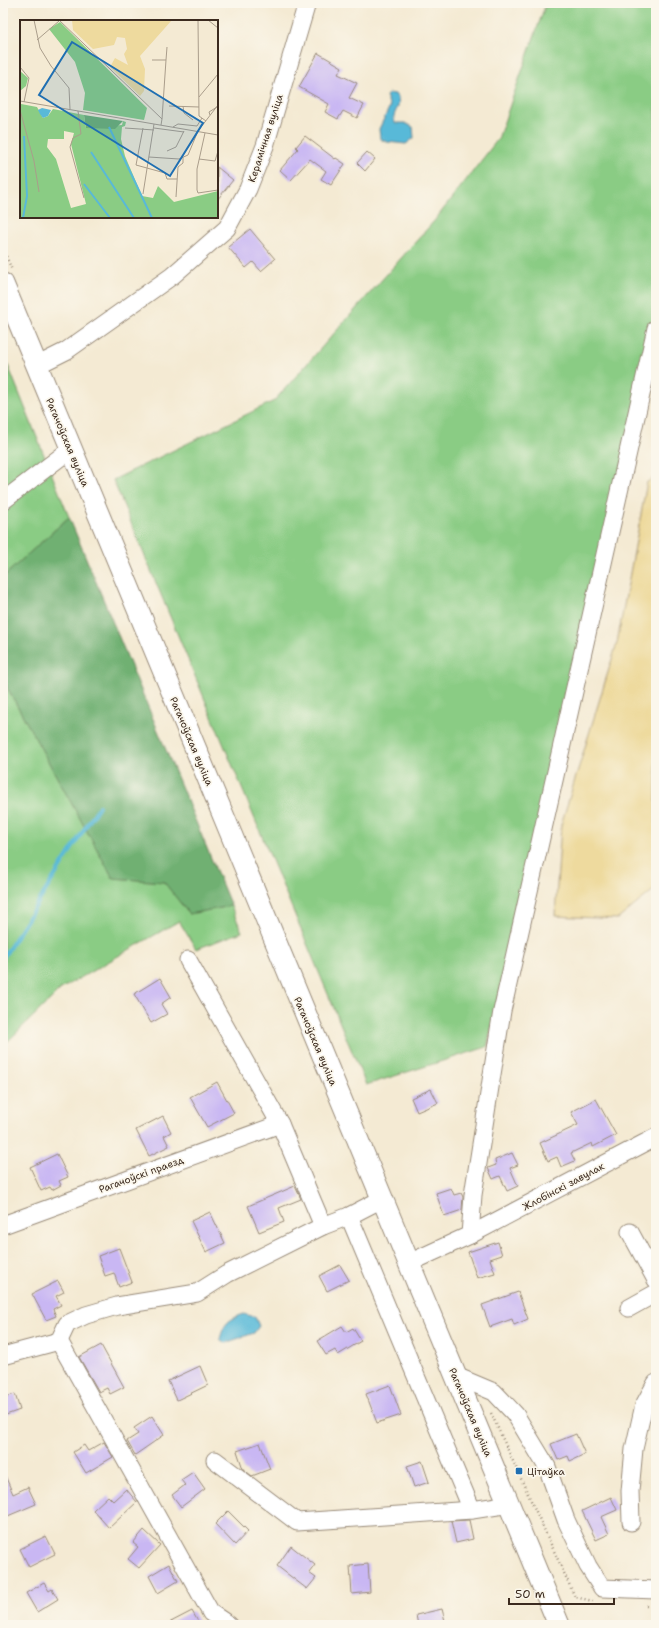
<svg xmlns="http://www.w3.org/2000/svg" width="659" height="1628" font-family="'Shantell Sans',sans-serif">
	<style>
		.green { fill: #8acc84; stroke: #627b51 }
		.forest { fill: #6fb072; stroke: #556d48 }
		.sand { fill: #eeda9e; stroke: #94825e }
		.water { fill: #59b9d8; stroke: #4a727b }
		.lines { fill: none; stroke-linecap: round; stroke-linejoin: round }
		.stream { stroke: #59b9d8; stroke-width: 4 }
		.building { fill: #c9b7f3 }
		.minor-casing { stroke: #988a78; stroke-width: 19 }
		.major-casing { stroke: #988a78; stroke-width: 23 }
		.path { stroke: #988a78; stroke-width: 2.5; stroke-dasharray: 1 3; stroke-linecap: butt }
		.minor { stroke: #fff; stroke-width: 17 }
		.major { stroke: #fff; stroke-width: 21 }
		.poi-dot { fill: #1f6fb2; stroke: #fbf7ec; stroke-width: 1.5 }
		.labels { text-anchor: middle; stroke-width: 3.5; stroke-linejoin: round; paint-order: stroke }
		.street-label { font-size: 10px; fill: #3b2a1e; stroke: #fbf7ec }
		.poi-label { font-size: 10px; fill: #3b2a1e; stroke: #fbf7ec; text-anchor: start }
		.inset-river { fill: none; stroke: #59b9d8; stroke-width: 2 }
		.inset-road { fill: none; stroke: #aa9d8b; stroke-width: 1 }
		.view { fill: #1f6fb2; fill-opacity: 0.15; stroke: #1f6fb2; stroke-width: 2 }
		.inset-edge { fill: none; stroke: #3b2a1e; stroke-width: 2 }
	</style>
	<rect width="100%" height="100%" fill="#fbf7ec"/>
	<filter id="ink" filterUnits="userSpaceOnUse"><feTurbulence type="fractalNoise" baseFrequency=".025" numOctaves="2"/><feDisplacementMap in="SourceGraphic" scale="8" xChannelSelector="R" yChannelSelector="G"/><feConvolveMatrix kernelMatrix="1 2 1 2 8 2 1 2 1" color-interpolation-filters="sRGB"/></filter>
	<filter id="wash" filterUnits="userSpaceOnUse"><feTurbulence type="fractalNoise" baseFrequency=".012" numOctaves="4" result="noise"/><feDisplacementMap in="SourceGraphic" scale="16" xChannelSelector="R" yChannelSelector="G"/><feGaussianBlur stdDeviation="0.9" result="paint"/><feColorMatrix in="noise" values="0 0 0 0 0 0 0 0 0 0 0 0 0 0 0 0 0 1.4 0 .05"/><feComposite in="paint" operator="in"/></filter>
	<g filter="url(#wash)">
		<rect width="100%" height="100%" fill="#f4ead3"/>
		<g class="green">
			<path d="M 546,3 L 656,3 L 656,314 L 608,538 L 487,1047 L 366,1085 L 113,480 L 274,401 L 435,220 L 498,139 Z"/>
			<path d="M 3,353 L 69,517 L 3,577 Z"/>
			<path d="M 3,680 L 113,878 L 164,882 L 189,914 L 231,906 L 242,932 L 196,949 L 179,921 L 61,989 L 3,1046 Z"/>
		</g>
		<path class="forest" d="M 69,517 L 231,906 L 189,914 L 164,882 L 113,878 L 3,680 L 3,577 Z"/>
		<path class="sand" d="M 656,476 L 656,888 L 618,919 L 555,916 L 561,825 L 617,643 L 647,482 Z"/>
		<g class="water">
			<path d="M 389,93 L 395,94 C 405,107 390,111 395,123 L 405,123 L 413,127 L 414,138 L 406,144 L 387,142 L 380,139 L 379,129 L 390,106 L 386,96 Z"/>
			<path d="M 244,1314 L 255,1317 L 259,1326 L 254,1333 L 225,1343 L 220,1339 C 224,1323 229,1319 244,1314 Z"/>
		</g>
		<g class="lines">
			<path class="stream" d="M 3,958 L 99,806"/>
		</g>
		<g id="blocks">
			<g class="building">
				<path d="M 318,53 L 342,67 L 338,74 L 357,83 L 349,98 L 364,105 L 357,118 L 343,111 L 338,119 L 325,112 L 329,104 L 299,87 Z"/>
				<path d="M 305,136 L 335,159 L 336,158 L 345,164 L 331,185 L 321,179 L 326,171 L 310,159 L 291,180 L 280,170 L 298,149 L 296,147 Z"/>
				<path d="M 367,152 L 375,159 L 365,171 L 357,163 Z"/>
				<path d="M 217,167 L 233,180 L 217,200 Z"/>
				<path d="M 250,229 L 275,259 L 261,271 L 253,262 L 246,268 L 228,247 Z"/>
				<path d="M 160,978 L 171,997 L 161,1004 L 167,1014 L 151,1023 L 134,994 Z"/>
				<path d="M 217,1082 L 234,1113 L 207,1127 L 190,1097 Z"/>
				<path d="M 431,1089 L 438,1103 L 417,1112 L 411,1098 Z"/>
				<path d="M 596,1099 L 616,1135 L 593,1147 L 592,1143 L 571,1153 L 575,1161 L 561,1167 L 557,1157 L 548,1161 L 540,1143 L 578,1125 L 571,1112 Z"/>
				<path d="M 163,1116 L 171,1132 L 164,1136 L 169,1146 L 149,1156 L 136,1130 Z"/>
				<path d="M 512,1153 L 518,1165 L 510,1168 L 518,1186 L 507,1191 L 500,1176 L 493,1179 L 488,1168 L 496,1165 L 495,1160 Z"/>
				<path d="M 57,1154 L 68,1177 L 59,1181 L 61,1185 L 52,1190 L 50,1187 L 41,1191 L 30,1167 Z"/>
				<path d="M 295,1186 L 301,1199 L 279,1208 L 284,1222 L 259,1232 L 248,1206 Z"/>
				<path d="M 451,1188 L 454,1195 L 461,1193 L 463,1197 L 462,1210 L 444,1216 L 436,1193 Z"/>
				<path d="M 210,1212 L 225,1243 L 206,1252 L 191,1221 Z"/>
				<path d="M 498,1242 L 502,1255 L 490,1259 L 495,1273 L 477,1278 L 468,1252 Z"/>
				<path d="M 119,1248 L 132,1282 L 119,1287 L 114,1273 L 105,1276 L 98,1256 Z"/>
				<path d="M 340,1265 L 349,1280 L 327,1291 L 319,1276 Z"/>
				<path d="M 58,1281 L 64,1292 L 56,1296 L 61,1305 L 53,1309 L 56,1316 L 46,1320 L 32,1294 Z"/>
				<path d="M 518,1292 L 528,1319 L 514,1325 L 512,1319 L 490,1327 L 482,1305 Z"/>
				<path d="M 342,1326 L 346,1332 L 353,1328 L 361,1341 L 338,1355 L 335,1350 L 326,1355 L 317,1341 Z"/>
				<path d="M 101,1345 L 124,1387 L 110,1394 L 107,1388 L 99,1392 L 79,1357 Z"/>
				<path d="M 200,1366 L 208,1385 L 177,1400 L 168,1381 Z"/>
				<path d="M 390,1385 L 401,1415 L 377,1423 L 366,1394 Z"/>
				<path d="M 15,1394 L 20,1410 L 3,1416 L 3,1398 Z"/>
				<path d="M 152,1416 L 164,1435 L 135,1455 L 127,1441 L 138,1434 L 134,1428 Z"/>
				<path d="M 576,1434 L 585,1454 L 570,1461 L 568,1456 L 558,1460 L 551,1444 Z"/>
				<path d="M 104,1442 L 113,1457 L 86,1473 L 73,1452 L 84,1445 L 88,1451 Z"/>
				<path d="M 260,1443 L 270,1469 L 252,1476 L 243,1469 L 237,1451 Z"/>
				<path d="M 422,1461 L 429,1482 L 414,1487 L 407,1466 Z"/>
				<path d="M 3,1471 L 13,1494 L 28,1487 L 36,1504 L 3,1518 Z"/>
				<path d="M 193,1472 L 205,1489 L 181,1507 L 172,1495 L 185,1485 L 181,1480 Z"/>
				<path d="M 126,1489 L 137,1502 L 109,1528 L 93,1510 L 108,1496 L 113,1501 Z"/>
				<path d="M 611,1497 L 617,1510 L 601,1517 L 609,1534 L 596,1540 L 582,1511 Z"/>
				<path d="M 228,1511 L 248,1531 L 235,1545 L 215,1524 Z"/>
				<path d="M 469,1520 L 473,1539 L 456,1543 L 451,1521 Z"/>
				<path d="M 144,1530 L 160,1545 L 139,1568 L 128,1559 L 138,1547 L 133,1543 Z"/>
				<path d="M 46,1536 L 55,1554 L 29,1567 L 20,1549 Z"/>
				<path d="M 291,1546 L 315,1565 L 309,1573 L 316,1578 L 307,1589 L 277,1566 Z"/>
				<path d="M 169,1564 L 178,1581 L 158,1593 L 149,1576 Z"/>
				<path d="M 368,1564 L 370,1592 L 352,1594 L 350,1566 Z"/>
				<path d="M 44,1583 L 49,1591 L 52,1589 L 58,1599 L 37,1612 L 26,1593 Z"/>
				<path d="M 442,1609 L 446,1625 L 418,1625 L 416,1615 Z"/>
				<path d="M 192,1611 L 200,1625 L 165,1625 Z"/>
			</g>
		</g>
	</g>
	<g filter="url(#ink)">
		<use href="#blocks" fill-opacity="0" stroke="#988a78" stroke-width="1"/>
		<g class="lines">
			<g class="minor-casing">
				<g id="minor">
					<path d="M 36,366 L 66,351 L 172,276 L 227,228 L 248,189 L 265,146 L 307,3"/>
					<path d="M 3,501 L 71,449"/>
					<path d="M 188,960 L 280,1124 L 323,1226"/>
					<path d="M 349,1216 L 472,1510"/>
					<path d="M 3,1225 L 280,1124"/>
					<path d="M 630,1232 L 656,1280"/>
					<path d="M 470,1235 L 656,1137"/>
					<path d="M 409,1263 L 470,1235 L 473,1195 L 502,1011 L 656,328"/>
					<path d="M 629,1308 L 656,1293"/>
					<path d="M 59,1341 L 211,1613 L 229,1625"/>
					<path d="M 3,1356 L 59,1341 L 67,1324 L 86,1315 L 117,1306 L 197,1293 L 227,1274 L 323,1226 L 349,1216 L 382,1199"/>
					<path d="M 456,1376 L 494,1392 L 515,1414 L 547,1467 L 566,1520 L 588,1566 L 602,1588 L 656,1590"/>
					<path d="M 215,1460 L 297,1522 L 472,1510 L 510,1504"/>
					<path d="M 631,1522 L 630,1491 L 634,1449 L 644,1405 L 656,1383"/>
				</g>
			</g>
			<g class="major-casing">
				<path id="major" d="M 3,284 L 559,1625"/>
			</g>
			<g class="path">
				<path d="M 3,249 L 12,270"/>
				<path d="M 491,1413 L 575,1597 L 593,1601"/>
				<path d="M 646,1606 L 656,1607"/>
			</g>
			<use href="#minor" class="minor"/>
			<use href="#major" class="major"/>
		</g>
	</g>
	<rect class="poi-dot" x="515" y="1467" width="8" height="8" rx="2"/>
	<g class="labels">
		<g class="street-label">
			<text transform="translate(265 138) rotate(-72)" y="4">Керамічная вуліца</text>
			<text transform="translate(68 442) rotate(67)" y="4">Рагачоўская вуліца</text>
			<text transform="translate(192 741) rotate(67)" y="4">Рагачоўская вуліца</text>
			<text transform="translate(316 1041) rotate(67)" y="4">Рагачоўская вуліца</text>
			<text transform="translate(141 1174) rotate(-20)" y="4">Рагачоўскі праезд</text>
			<text transform="translate(563 1186) rotate(-28)" y="4">Жлобінскі завулак</text>
			<text transform="translate(471 1412) rotate(67)" y="4">Рагачоўская вуліца</text>
		</g>
		<g class="poi-label">
			<text x="527" y="1475">Цітаўка</text>
		</g>
	</g>
	<g transform="translate(20 20)">
		<rect width="198" height="198" fill="#f4ead3"/>
		<path d="M 40,2 L 127,88 L 124,100 L 63,90 L 65,73 L 55,42 L 29,9 ZM 0,51 L 8,58 L 6,66 L 0,71 ZM 1,84 L 17,87 L 23,98 L 28,96 L 33,89 L 64,95 L 66,108 L 102,105 L 103,101 L 106,102 L 105,106 L 102,107 L 101,119 L 105,136 L 122,176 L 133,178 L 138,166 L 154,182 L 198,171 L 198,198 L 0,198 ZM 44,111 L 54,113 L 51,124 L 66,184 L 51,188 L 36,139 L 27,127 L 28,119 L 44,119 Z" fill="#8acc84" fill-rule="evenodd"/>
		<path d="M 64,95 L 103,101 L 95,109 L 66,108 Z" fill="#6fb072"/>
		<path d="M 52,0 L 152,0 L 120,36 L 125,49 L 124,71 L 120,76 L 90,47 L 95,38 L 108,45 L 104,34 L 107,29 L 105,18 L 97,17 L 94,25 L 73,29 L 53,10 Z" fill="#eeda9e"/>
		<path d="M 22,88 L 31,90 L 28,96 L 23,98 L 20,94 L 18,90 Z" fill="#59b9d8"/>
		<path class="inset-river" d="M 89,107 L 132,198M 71,132 L 114,198M 64,164 L 90,198M 3,198 L 7,176 L 4,116"/>
		<path class="inset-road" d="M 14,0 L 20,28 L 31,46 L 49,68 L 50,89M 39,0 L 142,99 L 141,105M 178,0 L 179,96 L 186,101M 188,0 L 198,8M 17,20 L 39,1M 132,40 L 146,40 L 142,99M 146,40 L 147,27M 0,47 L 9,58 L 4,82M 179,77 L 198,54M 0,81 L 198,115M 149,86 L 179,87M 163,86 L 164,93 L 173,100M 0,90 L 14,141 L 19,172M 58,91 L 61,114 L 53,118 L 50,127 L 64,178M 190,95 L 189,92 L 197,87M 153,107 L 158,104 L 177,106 L 182,98M 105,108 L 134,110M 123,108 L 116,145 L 145,153 L 147,159 L 157,159M 134,108 L 164,112M 178,111 L 198,85M 185,113 L 177,149 L 177,170 L 178,173 L 198,170M 147,131 L 156,127 L 164,111M 129,137 L 159,139 L 168,135 L 178,111M 179,139 L 195,141 L 198,131M 123,174 L 134,104M 156,177 L 158,147 L 163,143 L 163,137"/>
		<path class="view" d="M 52,22 L 183,103 L 150,156 L 19,75 Z"/>
		<rect width="198" height="198" class="inset-edge"/>
	</g>
	<rect width="659" height="1628" fill="none" stroke="#fbf7ec" stroke-width="16"/>
	<path d="M509 1598v6h105v-6" fill="none" stroke="#3b2a1e" stroke-width="2"/>
	<text x="515" y="1598" font-size="12" fill="#3b2a1e" stroke="#fbf7ec" stroke-width="3" paint-order="stroke">50 m</text>
</svg>
